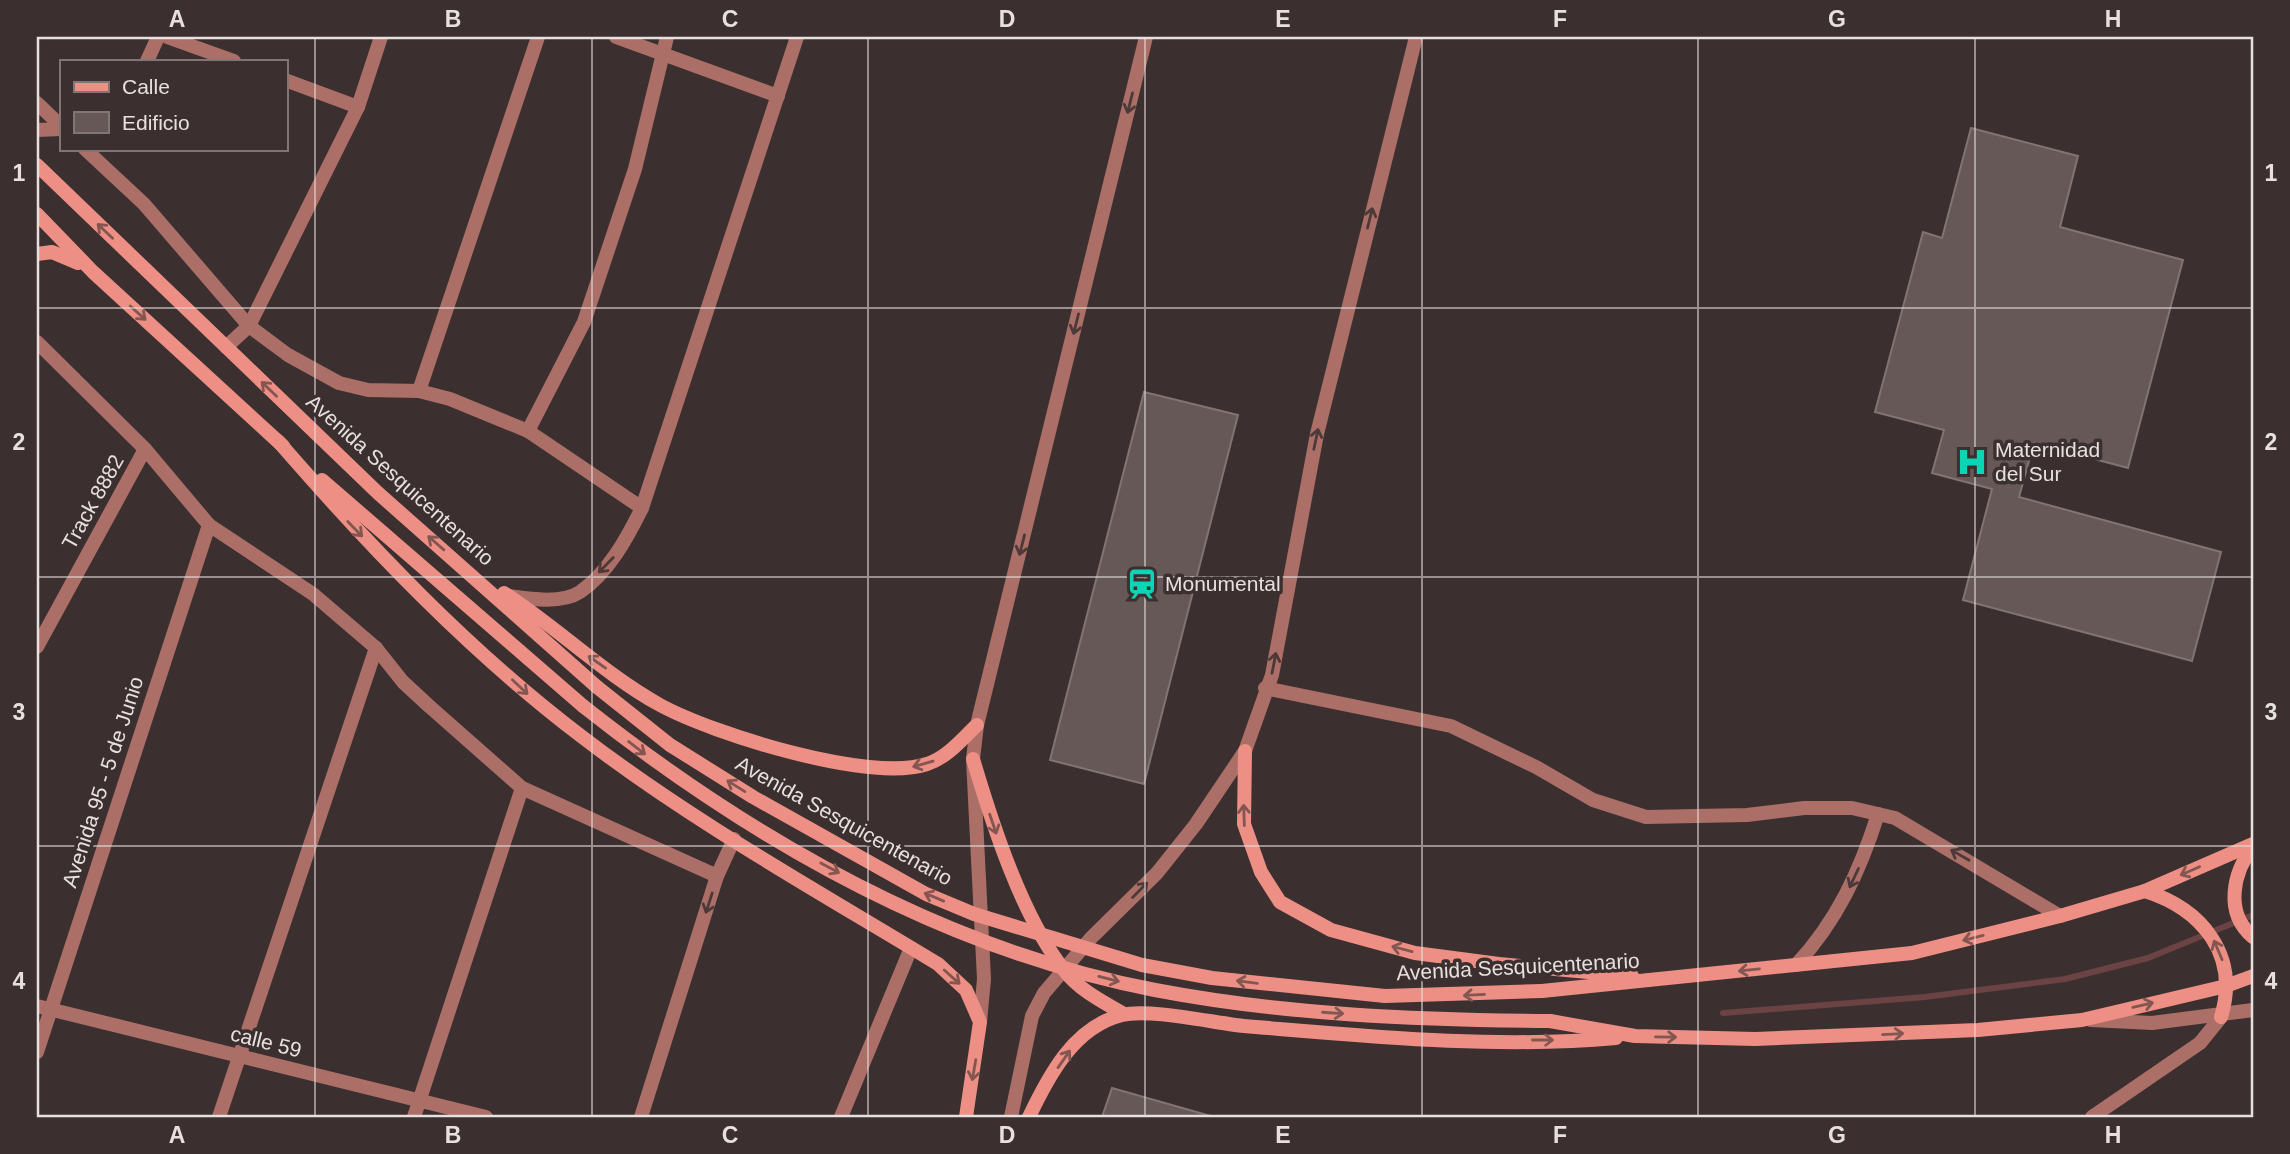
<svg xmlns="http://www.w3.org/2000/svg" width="2290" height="1154" font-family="Helvetica,sans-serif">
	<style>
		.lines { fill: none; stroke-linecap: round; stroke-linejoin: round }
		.stream { stroke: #6c4344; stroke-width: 6 }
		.building { fill: #655857; stroke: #817472; stroke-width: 2 }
		.street { stroke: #ab6f68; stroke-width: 14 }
		.secondary { stroke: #ee8f85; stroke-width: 14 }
		.secondary-bridge { stroke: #ee8f85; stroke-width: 14 }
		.oneway { stroke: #4c3938 }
		.oneway2 { stroke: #835651 }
		.grid { fill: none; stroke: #e7e0df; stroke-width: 2; stroke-opacity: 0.55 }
		.labels { text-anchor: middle; stroke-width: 7; stroke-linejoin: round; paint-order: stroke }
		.poi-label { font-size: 21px; fill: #e7e0df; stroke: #3b302f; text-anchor: start }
		.street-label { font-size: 21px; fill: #e7e0df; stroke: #3b302f }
		.neatline { fill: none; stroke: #e7e0df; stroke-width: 2.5 }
		.grid-label { font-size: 23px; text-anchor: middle; font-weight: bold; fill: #e7e0df }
	</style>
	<rect width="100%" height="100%" fill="#3b302f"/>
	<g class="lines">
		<path class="stream" d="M 1723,1013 L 1925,997 L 2065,979 L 2148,958 L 2253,915"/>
	</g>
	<g class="building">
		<path d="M 1971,128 L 2078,156 L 2060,227 L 2183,260 L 2128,468 L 2034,443 L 2019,497 L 2221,552 L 2192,661 L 1963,600 L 1992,489 L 1932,473 L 1944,430 L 1875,412 L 1923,232 L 1942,238 Z"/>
		<path d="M 1144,392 L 1238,415 L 1144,784 L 1050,760 Z"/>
		<path d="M 1112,1088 L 1214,1117 L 1102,1117 Z"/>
	</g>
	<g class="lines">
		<g class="street">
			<path d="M 167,37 L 234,61"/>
			<path d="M 616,37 L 778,96"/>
			<path d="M 147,61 L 158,37"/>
			<path d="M 285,80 L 358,107"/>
			<path d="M 37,103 L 61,126"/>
			<path d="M 37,130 L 61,129"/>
			<path d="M 85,149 L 144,204 L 249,326 L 288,355 L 339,383 L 368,390 L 419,391 L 450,399 L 528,431 L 642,508"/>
			<path d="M 37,342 L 145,449 L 209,525 L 313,594 L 376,648 L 403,682 L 429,706 L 522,788 L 717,876"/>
			<path d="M 226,347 L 249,326 L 358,107 L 381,37"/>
			<path d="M 419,391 L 538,37"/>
			<path d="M 528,431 L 584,322 L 635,169 L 667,37"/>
			<path d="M 509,596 C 530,599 562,604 580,592 C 609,572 627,538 642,508 L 797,37"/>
			<path d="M 37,647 L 145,449"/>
			<path d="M 1265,688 L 1451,726 L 1536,767 L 1593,800 L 1646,817 L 1747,815 L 1804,808 L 1852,808 L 1895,818 L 2060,916"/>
			<path d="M 1796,965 C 1837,921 1860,871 1878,814"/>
			<path d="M 37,1006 L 486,1117"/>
			<path d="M 2091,1020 L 2152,1023 L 2253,1010"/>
			<path d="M 980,1022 L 984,979 L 973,759 L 977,725 L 1146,37"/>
			<path d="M 37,1052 L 209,525"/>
			<path d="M 219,1117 L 376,648"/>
			<path d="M 414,1117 L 522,788"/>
			<path d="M 641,1117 L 717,876 L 734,839"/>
			<path d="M 841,1117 L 911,948"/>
			<path d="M 1011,1117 L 1032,1016 L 1044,993 L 1091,938 L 1157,873 L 1196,824 L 1245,751 L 1272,675 L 1317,434 L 1416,37"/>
			<path d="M 2092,1117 L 2200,1043 L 2221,1017"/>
		</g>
		<g class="secondary">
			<path d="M 37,165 L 378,493 L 597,687"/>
			<path d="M 37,214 L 93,272 L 283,446"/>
			<path d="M 37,254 L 52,252 L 78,263"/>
			<path d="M 278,441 C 370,547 469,651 581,736 C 693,822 818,891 938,964 L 966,990 L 980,1022 L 966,1117"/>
			<path d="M 322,480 L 583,706"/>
			<path d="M 504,593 C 558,628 604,674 660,705 C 713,734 870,783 927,764 C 947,758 963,738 977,725"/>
			<path d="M 1245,751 L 1244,824 L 1261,872 L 1280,902 L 1331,930 L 1415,953 L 1499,964 L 1632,976"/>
			<path d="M 973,759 C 992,823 1022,917 1064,970 C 1079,990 1103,1002 1124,1014"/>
			<path d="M 2253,847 C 2233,872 2224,913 2253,937"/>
			<path d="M 2145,891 C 2202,909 2240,955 2221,1017"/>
			<path d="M 1542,991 L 1912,953 L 2060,916 L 2145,891 L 2253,844"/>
			<path d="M 1550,1021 L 1635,1036 L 1755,1039 L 1978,1030 L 2082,1020 L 2226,986 L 2253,976"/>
			<path d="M 1029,1117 C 1049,1075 1074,1027 1122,1015 C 1149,1008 1214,1023 1244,1026 C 1366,1036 1494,1049 1616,1038"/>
		</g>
		<g class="secondary-bridge">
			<path d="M 597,687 L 670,745 L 753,797 L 926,894 L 974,914 L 1142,965 L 1212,978 L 1385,996 L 1542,991"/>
			<path d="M 583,706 C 750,838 944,950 1155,990 C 1286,1015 1418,1020 1550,1021"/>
		</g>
	</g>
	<defs><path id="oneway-shaft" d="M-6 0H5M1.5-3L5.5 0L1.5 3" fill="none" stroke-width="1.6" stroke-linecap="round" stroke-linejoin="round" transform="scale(1.75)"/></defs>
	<g class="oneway">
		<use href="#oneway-shaft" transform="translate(1130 103) rotate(104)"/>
		<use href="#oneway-shaft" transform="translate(1370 218) rotate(-76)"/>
		<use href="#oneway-shaft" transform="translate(1076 324) rotate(104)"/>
		<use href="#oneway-shaft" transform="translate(1316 439) rotate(-78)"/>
		<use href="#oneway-shaft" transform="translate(1022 545) rotate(104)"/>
		<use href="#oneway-shaft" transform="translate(606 565) rotate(134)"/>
		<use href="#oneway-shaft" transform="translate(1274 663) rotate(-79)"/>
		<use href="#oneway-shaft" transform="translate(1960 855) rotate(-150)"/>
		<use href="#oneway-shaft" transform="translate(1854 878) rotate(115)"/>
		<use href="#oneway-shaft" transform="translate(1140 890) rotate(-45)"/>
		<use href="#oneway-shaft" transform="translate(709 903) rotate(108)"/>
	</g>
	<g class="oneway2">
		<use href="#oneway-shaft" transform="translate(105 231) rotate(-136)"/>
		<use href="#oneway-shaft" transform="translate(138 313) rotate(42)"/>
		<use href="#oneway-shaft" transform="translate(269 389) rotate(-136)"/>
		<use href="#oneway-shaft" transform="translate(355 529) rotate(46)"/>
		<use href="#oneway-shaft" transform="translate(436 543) rotate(-139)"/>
		<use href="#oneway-shaft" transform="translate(597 662) rotate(-145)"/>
		<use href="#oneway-shaft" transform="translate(520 687) rotate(43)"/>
		<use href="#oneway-shaft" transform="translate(637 748) rotate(38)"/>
		<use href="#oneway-shaft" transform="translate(923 764) rotate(164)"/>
		<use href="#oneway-shaft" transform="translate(736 786) rotate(-148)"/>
		<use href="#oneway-shaft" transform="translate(1244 815) rotate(-92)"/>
		<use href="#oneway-shaft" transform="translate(993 824) rotate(71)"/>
		<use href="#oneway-shaft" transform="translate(830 868) rotate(28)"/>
		<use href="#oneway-shaft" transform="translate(2190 871) rotate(156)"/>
		<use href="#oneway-shaft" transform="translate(934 897) rotate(-157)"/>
		<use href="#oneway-shaft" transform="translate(1973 938) rotate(166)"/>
		<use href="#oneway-shaft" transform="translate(1402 949) rotate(-165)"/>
		<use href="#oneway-shaft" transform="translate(2218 950) rotate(-113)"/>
		<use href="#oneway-shaft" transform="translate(1749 970) rotate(174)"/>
		<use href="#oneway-shaft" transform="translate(952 977) rotate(42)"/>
		<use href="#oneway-shaft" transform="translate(1109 979) rotate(14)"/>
		<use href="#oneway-shaft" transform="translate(1247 982) rotate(-173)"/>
		<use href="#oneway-shaft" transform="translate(1474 995) rotate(177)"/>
		<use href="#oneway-shaft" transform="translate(2143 1005) rotate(-13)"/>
		<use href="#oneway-shaft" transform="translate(1333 1013) rotate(4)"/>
		<use href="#oneway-shaft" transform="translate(1893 1034) rotate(-3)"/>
		<use href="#oneway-shaft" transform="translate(1666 1037) rotate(1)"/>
		<use href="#oneway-shaft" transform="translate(1543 1040)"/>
		<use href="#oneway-shaft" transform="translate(1064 1059) rotate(-55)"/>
		<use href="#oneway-shaft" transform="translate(974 1070) rotate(100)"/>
	</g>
	<path class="grid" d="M 315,37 L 315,1117M 592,37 L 592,1117M 868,37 L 868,1117M 1145,37 L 1145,1117M 1422,37 L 1422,1117M 1698,37 L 1698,1117M 1975,37 L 1975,1117M 37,308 L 2253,308M 37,577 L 2253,577M 37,846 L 2253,846"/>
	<defs>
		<g id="hospital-bare" transform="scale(2.415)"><path d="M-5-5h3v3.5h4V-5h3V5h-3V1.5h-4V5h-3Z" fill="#0cd5b5" stroke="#3b302f" stroke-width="2.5" paint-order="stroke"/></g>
		<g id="station-bare" transform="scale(2.415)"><path d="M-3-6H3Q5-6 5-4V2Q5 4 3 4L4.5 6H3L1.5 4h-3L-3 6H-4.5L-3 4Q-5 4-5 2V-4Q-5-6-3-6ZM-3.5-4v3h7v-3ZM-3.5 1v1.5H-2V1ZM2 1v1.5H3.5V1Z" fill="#0cd5b5" stroke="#3b302f" stroke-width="2.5" paint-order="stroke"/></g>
	</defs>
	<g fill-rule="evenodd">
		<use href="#hospital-bare" x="1972" y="462"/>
		<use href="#station-bare" x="1142" y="584"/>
	</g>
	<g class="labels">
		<g class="poi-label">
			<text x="1995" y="457">Maternidad<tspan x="1995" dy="24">del Sur</tspan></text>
			<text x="1165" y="591">Monumental</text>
		</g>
		<g class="street-label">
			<text transform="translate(400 480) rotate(42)" y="7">Avenida Sesquicentenario</text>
			<text transform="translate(93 502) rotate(-61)" y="7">Track 8882</text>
			<text transform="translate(103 782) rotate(-72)" y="7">Avenida 95 - 5 de Junio</text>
			<text transform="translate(844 821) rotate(29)" y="7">Avenida Sesquicentenario</text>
			<text transform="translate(1518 967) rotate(-3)" y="7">Avenida Sesquicentenario</text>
			<text transform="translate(266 1042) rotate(14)" y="7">calle 59</text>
		</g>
	</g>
	<rect width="2290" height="1154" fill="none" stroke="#3b302f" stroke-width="77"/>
	<rect x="60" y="60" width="228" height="91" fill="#3b302f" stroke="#807675" stroke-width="2"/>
	<rect x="74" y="82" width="35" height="10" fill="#ee8f85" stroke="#807675" stroke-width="2"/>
	<text x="122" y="94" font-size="21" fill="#e7e0df">Calle</text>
	<rect x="74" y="112" width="35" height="21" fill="#655857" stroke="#807675" stroke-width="2"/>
	<text x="122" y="130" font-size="21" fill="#e7e0df">Edificio</text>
	<rect x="38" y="38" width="2214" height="1078" class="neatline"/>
	<g class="grid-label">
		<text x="177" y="27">A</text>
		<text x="453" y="27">B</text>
		<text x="730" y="27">C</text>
		<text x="1007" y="27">D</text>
		<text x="1283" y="27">E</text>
		<text x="1560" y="27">F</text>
		<text x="1837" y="27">G</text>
		<text x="2113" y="27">H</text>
		<text x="19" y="181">1</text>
		<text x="2271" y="181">1</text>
		<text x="19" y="450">2</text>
		<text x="2271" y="450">2</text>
		<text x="19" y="720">3</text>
		<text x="2271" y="720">3</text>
		<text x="19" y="989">4</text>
		<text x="2271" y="989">4</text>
		<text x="177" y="1143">A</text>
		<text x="453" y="1143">B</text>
		<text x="730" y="1143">C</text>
		<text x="1007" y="1143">D</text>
		<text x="1283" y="1143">E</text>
		<text x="1560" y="1143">F</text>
		<text x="1837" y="1143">G</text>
		<text x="2113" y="1143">H</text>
	</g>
</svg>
